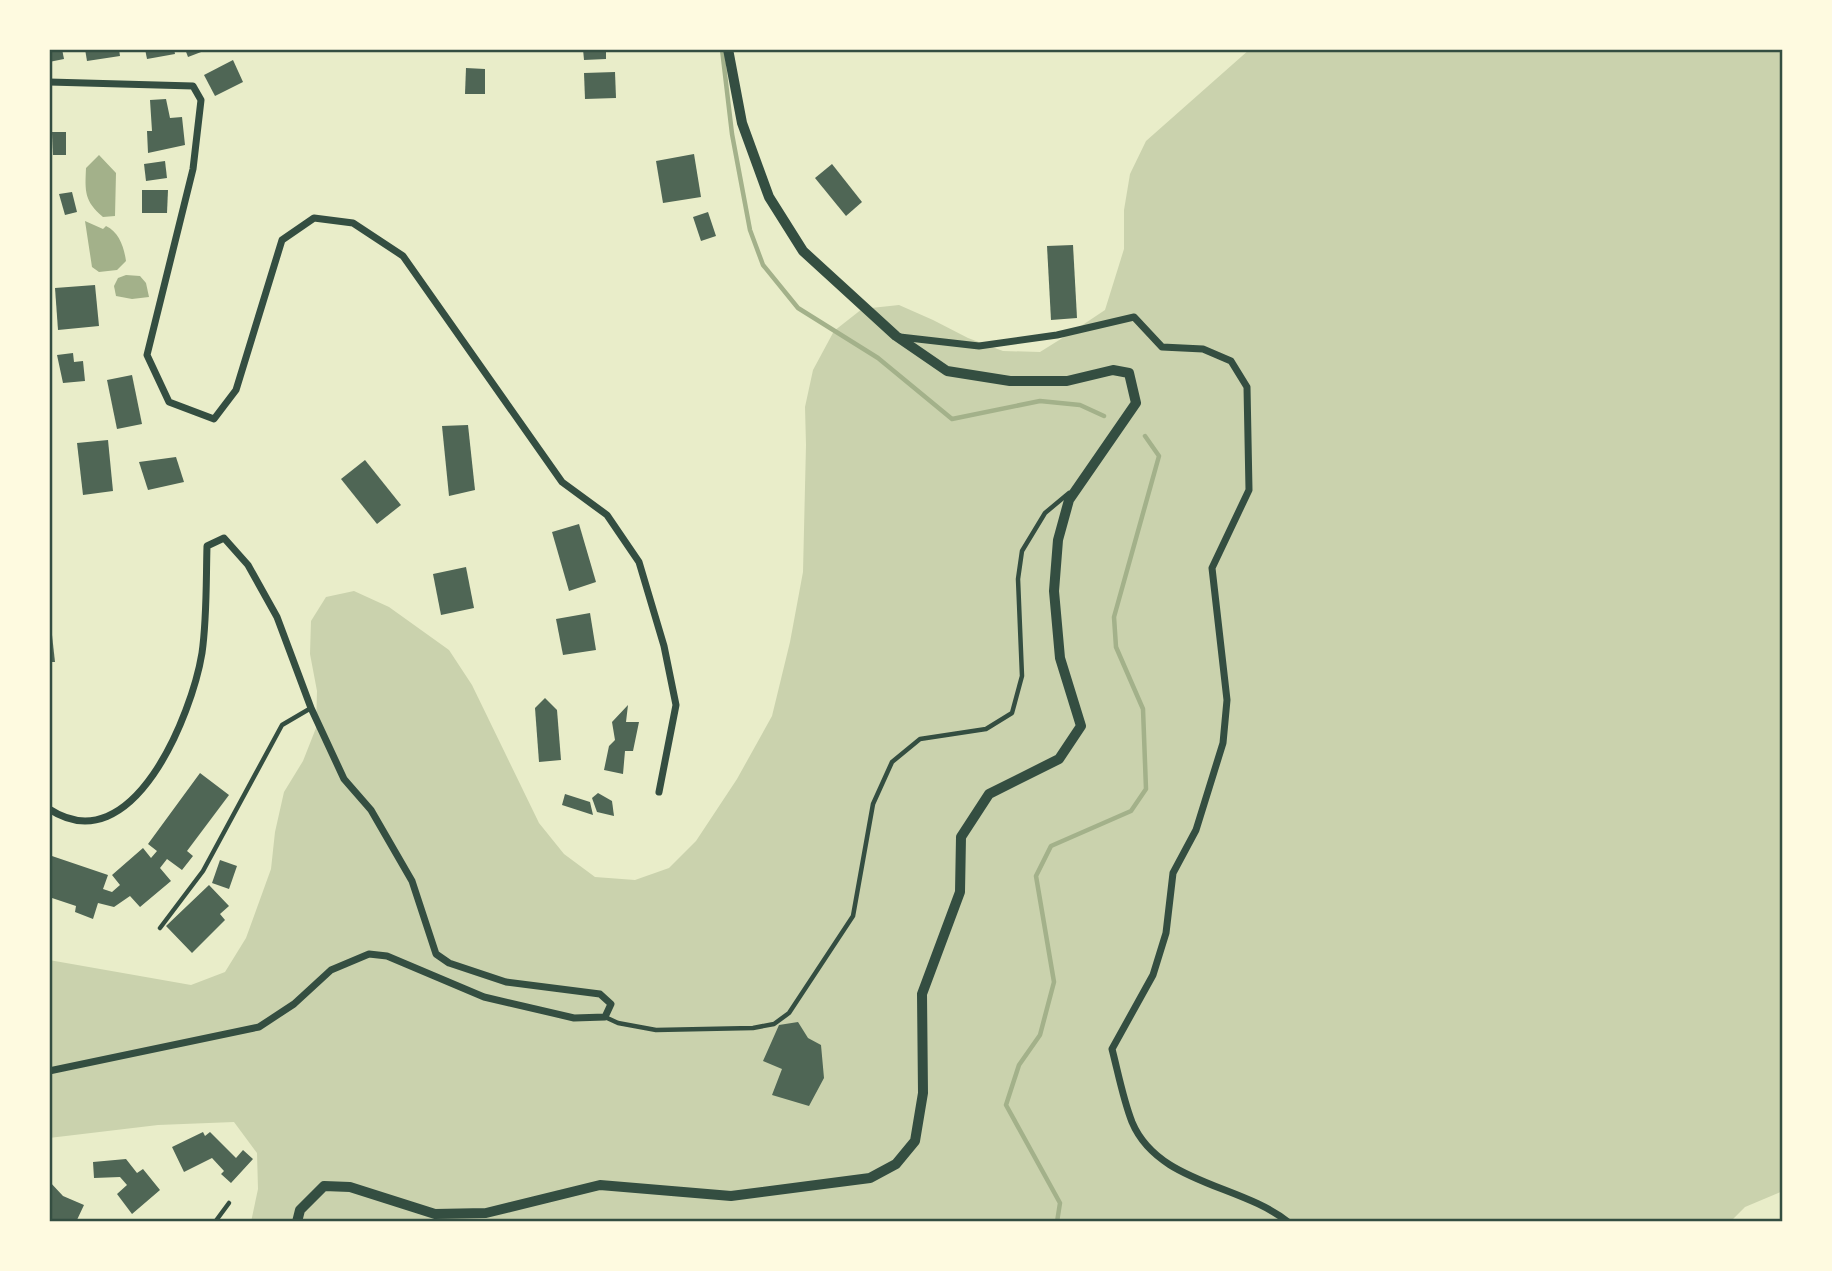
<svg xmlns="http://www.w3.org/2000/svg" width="1832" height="1271" font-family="Roboto,sans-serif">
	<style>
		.green { fill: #cad2ad }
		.water { fill: #a3b18a }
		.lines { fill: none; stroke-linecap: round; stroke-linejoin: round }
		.stream { stroke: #a3b18a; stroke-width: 4.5 }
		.building { fill: #4f6655 }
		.service { stroke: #344e41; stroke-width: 4.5 }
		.minor { stroke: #344e41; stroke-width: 7 }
		.tertiary { stroke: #344e41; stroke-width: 10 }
		.neatline { fill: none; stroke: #344e41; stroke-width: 2.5 }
	</style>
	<rect width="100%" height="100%" fill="#e9edc9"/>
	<path class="green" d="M 1250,49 L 1783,49 L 1783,1191 L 1745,1207 L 1730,1222 L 251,1222 L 258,1189 L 257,1153 L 234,1122 L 158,1125 L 49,1138 L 49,960 L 191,985 L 225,972 L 246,938 L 271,869 L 275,832 L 284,792 L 303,761 L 316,728 L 317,691 L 310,654 L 311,621 L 326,597 L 354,591 L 389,607 L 449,650 L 472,685 L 539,823 L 564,854 L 595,877 L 635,880 L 669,868 L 696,841 L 737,779 L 772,716 L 790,642 L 803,572 L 806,445 L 805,407 L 813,370 L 834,331 L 862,309 L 899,305 L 933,320 L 968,338 L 1003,351 L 1040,352 L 1072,332 L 1105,310 L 1124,249 L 1124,210 L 1130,174 L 1146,141 Z"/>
	<g class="water">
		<path d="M 99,155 L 116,173 L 115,216 L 103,217 C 84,201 85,191 86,168 Z"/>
		<path d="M 85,221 L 103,229 L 106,226 C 119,232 124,247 126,261 L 117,270 L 99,272 L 92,267 Z"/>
		<path d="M 126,275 L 140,276 L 146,283 L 149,297 L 132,299 L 116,296 L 114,286 L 118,278 Z"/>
	</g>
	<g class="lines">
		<g class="stream">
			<path d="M 722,49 L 732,134 L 750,230 L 763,265 L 798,308 L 878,358 L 952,419 L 1040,401 L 1080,405 L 1104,416"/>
			<path d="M 1057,1222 L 1060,1203 L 1006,1105 L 1019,1065 L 1040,1035 L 1054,982 L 1036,876 L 1051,846 L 1131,811 L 1146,789 L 1143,709 L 1116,647 L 1114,617 L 1159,456 L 1145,436"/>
		</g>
	</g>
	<g class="building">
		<path d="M 49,49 L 62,49 L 64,59 L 49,62 Z"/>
		<path d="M 85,49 L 119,49 L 120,56 L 87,61 Z"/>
		<path d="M 145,49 L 174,49 L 175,54 L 147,59 Z"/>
		<path d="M 185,49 L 209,49 L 188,57 Z"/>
		<path d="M 583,49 L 606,49 L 606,59 L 584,60 Z"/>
		<path d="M 233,60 L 243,82 L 215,96 L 204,75 Z"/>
		<path d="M 466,68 L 485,69 L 485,94 L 465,94 Z"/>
		<path d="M 615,72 L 616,98 L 585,99 L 584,73 Z"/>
		<path d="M 166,99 L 170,118 L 182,117 L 185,145 L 148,153 L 147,131 L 152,131 L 150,100 Z"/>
		<path d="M 52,132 L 66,132 L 66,155 L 53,155 Z"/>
		<path d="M 694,154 L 701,197 L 663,203 L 656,161 Z"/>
		<path d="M 165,161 L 167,178 L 146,181 L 144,164 Z"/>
		<path d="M 832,164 L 862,202 L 846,216 L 815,178 Z"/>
		<path d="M 142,190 L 168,190 L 167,213 L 142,213 Z"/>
		<path d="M 72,192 L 77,212 L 65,215 L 59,194 Z"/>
		<path d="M 708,212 L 716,236 L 701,241 L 693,217 Z"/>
		<path d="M 1073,245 L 1077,318 L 1051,320 L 1047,246 Z"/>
		<path d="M 95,285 L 99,326 L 58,330 L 55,288 Z"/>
		<path d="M 73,353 L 74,362 L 83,361 L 85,381 L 63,383 L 57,355 Z"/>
		<path d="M 132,375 L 142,424 L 117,429 L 107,380 Z"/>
		<path d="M 468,425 L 475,490 L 449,496 L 442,426 Z"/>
		<path d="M 108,440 L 113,491 L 83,495 L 77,443 Z"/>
		<path d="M 176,457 L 184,482 L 148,490 L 139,462 Z"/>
		<path d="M 365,460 L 401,505 L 377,524 L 341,479 Z"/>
		<path d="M 579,524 L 596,582 L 569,591 L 552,532 Z"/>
		<path d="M 466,567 L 474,608 L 441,615 L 433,574 Z"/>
		<path d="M 590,613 L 596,650 L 563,655 L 556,619 Z"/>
		<path d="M 49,626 L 51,626 L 55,662 L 49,662 Z"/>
		<path d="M 545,698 L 557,710 L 561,760 L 539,762 L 535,708 Z"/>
		<path d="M 628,705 L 626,722 L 639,722 L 633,751 L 625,751 L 623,774 L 604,770 L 609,746 L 615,740 L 612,722 Z"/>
		<path d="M 200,773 L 229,795 L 187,851 L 193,856 L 182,870 L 167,859 L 160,868 L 171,881 L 140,907 L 130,896 L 114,907 L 98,903 L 93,919 L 75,912 L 76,906 L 49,897 L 49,855 L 108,875 L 103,889 L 112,892 L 120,885 L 112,875 L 143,848 L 151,858 L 157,851 L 148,844 Z"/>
		<path d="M 598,793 L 612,801 L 614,816 L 597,812 L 592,798 Z"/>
		<path d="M 565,794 L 590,802 L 593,815 L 562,805 Z"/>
		<path d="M 220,860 L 237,866 L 229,889 L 212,883 Z"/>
		<path d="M 209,885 L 229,906 L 220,914 L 225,920 L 192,953 L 166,926 Z"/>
		<path d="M 798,1022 L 808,1038 L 821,1045 L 824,1078 L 809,1106 L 772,1095 L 782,1069 L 763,1061 L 779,1025 Z"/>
		<path d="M 203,1132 L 205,1136 L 210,1132 L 236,1158 L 243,1150 L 253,1159 L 231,1183 L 221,1174 L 224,1171 L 212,1158 L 184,1172 L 172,1147 Z"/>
		<path d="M 126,1159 L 137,1173 L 143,1169 L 160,1190 L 132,1214 L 117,1194 L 127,1185 L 120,1177 L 94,1178 L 93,1162 Z"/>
		<path d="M 49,1181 L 63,1196 L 84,1205 L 76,1222 L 49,1222 Z"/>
	</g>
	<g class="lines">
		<g class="service">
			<path d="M 160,928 L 203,871 L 282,725 L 311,708"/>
			<path d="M 605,1017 L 618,1023 L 656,1030 L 753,1028 L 774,1024 L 789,1013 L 853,916 L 873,804 L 892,762 L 920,739 L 986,729 L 1012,713 L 1022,676 L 1018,579 L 1022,551 L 1045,513 L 1069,493"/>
			<path d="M 215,1222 L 229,1203"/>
		</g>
		<g class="minor">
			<path d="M 49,82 L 193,86 L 201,100 L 193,169 L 147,355 L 169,402 L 214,419 L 236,390 L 282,240 L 314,218 L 353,223 L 403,256 L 562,482 L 607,515 L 639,562 L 664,646 L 676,705 L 659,792"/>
			<path d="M 900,337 L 979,346 L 1057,335 L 1134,317 L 1162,347 L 1203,349 L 1231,361 L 1247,387 L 1249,490 L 1212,568 L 1227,700 L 1223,743 L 1196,830 L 1173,873 L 1166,933 L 1153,975 L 1112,1049 C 1118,1072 1123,1099 1132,1122 C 1158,1184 1241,1184 1288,1222"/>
			<path d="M 49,809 C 133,864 192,714 202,653 C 207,618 206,581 207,546 L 224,538 L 248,565 L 277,617 L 311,708 L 344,779 L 371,810 L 412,881 L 436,954 L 449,963 L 506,982 L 600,994 L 611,1004 L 605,1017 L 574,1018 L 484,997 L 387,956 L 369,954 L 331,970 L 294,1004 L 259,1027 L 49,1071"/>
		</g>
		<path class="tertiary" d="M 297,1222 L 300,1210 L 324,1186 L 350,1187 L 435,1214 L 486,1213 L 600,1185 L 731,1196 L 870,1178 L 896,1164 L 915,1141 L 923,1093 L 922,994 L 960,892 L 961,837 L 989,794 L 1059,759 L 1081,726 L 1060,658 L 1054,591 L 1058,540 L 1069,500 L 1136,403 L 1129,373 L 1113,370 L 1067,381 L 1010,381 L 947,371 L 896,336 L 803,251 L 769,197 L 742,123 L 728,49"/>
	</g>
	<rect width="1832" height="1271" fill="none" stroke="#fefae0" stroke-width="102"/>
	<rect x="51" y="51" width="1730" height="1169" class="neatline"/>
</svg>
